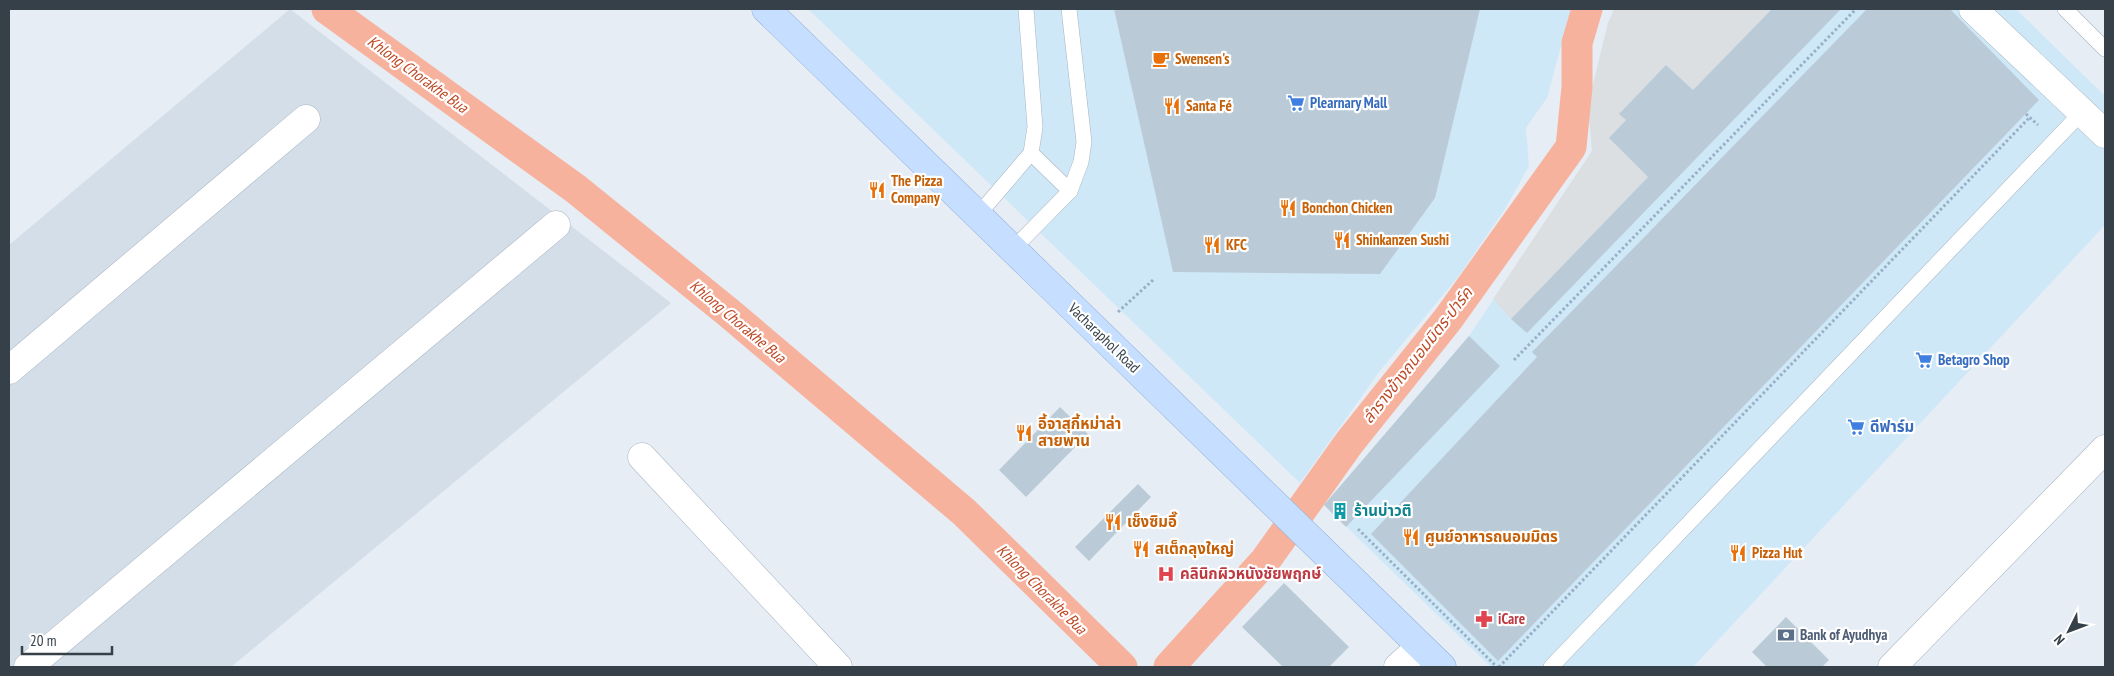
<svg xmlns="http://www.w3.org/2000/svg" width="2114" height="676" font-family="'PT Sans Narrow','Noto Sans Thai',sans-serif">
	<style>
		.residential { fill: #d4dee9 }
		.commercial { fill: #cfe8f8 }
		.parking { fill: #dcdfe2 }
		.lines { fill: none; stroke-linecap: round; stroke-linejoin: round }
		.canal { stroke: #f7b29d; stroke-width: 31 }
		.building { fill: #bacbd7 }
		.service-casing { stroke: #a8b5c1; stroke-width: 16 }
		.minor-casing { stroke: #a8b5c1; stroke-width: 29 }
		.secondary-casing { stroke: #92b1d8; stroke-width: 29 }
		.path { stroke: #98afc4; stroke-width: 3; stroke-dasharray: 2.5 2.5; stroke-linecap: butt }
		.service { stroke: #fff; stroke-width: 15 }
		.minor { stroke: #fff; stroke-width: 28 }
		.secondary { stroke: #c6deff; stroke-width: 28 }
		.labels { text-anchor: middle; stroke-width: 4.5; stroke-linejoin: round; paint-order: stroke }
		.food-label { font-size: 15px; font-weight: bold; fill: #c56008; stroke: #fff; text-anchor: start }
		.shop-label { font-size: 15px; font-weight: bold; fill: #366cbe; stroke: #fff; text-anchor: start }
		.street-label { font-size: 15px; fill: #354048; stroke: #fff }
		.culture-label { font-size: 15px; font-weight: bold; fill: #0d838f; stroke: #fff; text-anchor: start }
		.health-label { font-size: 15px; font-weight: bold; fill: #be3a42; stroke: #fff; text-anchor: start }
		.service-label { font-size: 15px; font-weight: bold; fill: #4e5e75; stroke: #fff; text-anchor: start }
		.water-label { font-size: 16px; font-style: italic; fill: #be4924; stroke: #fff }
	</style>
	<rect width="100%" height="100%" fill="#e6edf5"/>
	<path class="residential" d="M 290,9 L 671,303 L 231,667 L 9,667 L 9,245 Z"/>
	<g class="commercial">
		<path d="M 808,9 L 1571,9 L 1547,98 L 1526,128 L 1529,166 L 1505,209 L 1458,277 L 1379,372 L 1300,483 Z"/>
		<path d="M 1614,9 L 2016,9 L 2105,96 L 2105,225 L 1693,667 L 1491,667 L 1324,505 L 1469,336 L 1592,151 L 1588,105 L 1608,23 Z"/>
	</g>
	<path class="parking" d="M 1614,9 L 1772,9 L 1693,90 L 1666,65 L 1620,113 L 1626,120 L 1609,138 L 1648,177 L 1511,319 L 1493,299 L 1592,151 L 1588,105 L 1608,23 Z"/>
	<g class="lines">
		<g class="canal">
			<path d="M 327,9 L 576,189 L 729,313 L 964,512 L 1122,667"/>
			<path d="M 1169,667 L 1265,561 L 1349,443 L 1448,319 L 1571,147 L 1577,87 L 1577,43 L 1587,9"/>
		</g>
	</g>
	<g class="building">
		<path d="M 1114,9 L 1480,9 L 1435,198 L 1380,274 L 1173,272 Z"/>
		<path d="M 1772,9 L 1841,9 L 1527,333 L 1511,319 L 1648,177 L 1609,138 L 1626,120 L 1619,114 L 1666,65 L 1693,90 Z"/>
		<path d="M 1867,9 L 1950,9 L 2039,100 L 1498,661 L 1371,534 L 1537,357 L 1532,352 Z"/>
		<path d="M 1469,336 L 1500,366 L 1346,527 L 1324,505 Z"/>
		<path d="M 1060,407 L 1088,434 L 1026,497 L 999,470 Z"/>
		<path d="M 1138,484 L 1151,497 L 1089,561 L 1075,547 Z"/>
		<path d="M 1284,583 L 1349,647 L 1329,667 L 1283,667 L 1242,627 Z"/>
		<path d="M 1786,617 L 1829,660 L 1822,667 L 1767,667 L 1752,652 Z"/>
	</g>
	<g class="lines">
		<g class="service-casing">
			<g id="service">
				<path d="M 2065,9 L 2105,49"/>
				<path d="M 1031,153 L 1070,191"/>
				<path d="M 978,215 L 1031,153 L 1035,127 L 1026,9"/>
				<path d="M 1013,249 L 1070,191 L 1081,162 L 1084,142 L 1069,9"/>
				<path d="M 1551,667 L 2082,112"/>
			</g>
		</g>
		<g class="minor-casing">
			<g id="minor">
				<path d="M 1973,9 L 2105,134"/>
				<path d="M 9,370 L 306,119"/>
				<path d="M 642,457 L 838,667"/>
				<path d="M 28,667 L 556,225"/>
				<path d="M 1398,667 L 1420,647"/>
				<path d="M 1892,667 L 2105,449"/>
			</g>
		</g>
		<g class="secondary-casing">
			<path id="secondary" d="M 766,9 L 1442,667"/>
		</g>
		<g class="path">
			<path d="M 2026,114 L 2038,125"/>
			<path d="M 1118,312 L 1153,280"/>
			<path d="M 1514,360 L 1856,9"/>
			<path d="M 1358,529 L 1497,667"/>
			<path d="M 1499,667 L 2030,117"/>
		</g>
		<use href="#service" class="service"/>
		<use href="#minor" class="minor"/>
		<use href="#secondary" class="secondary"/>
	</g>
	<defs>
		<g id="cafe-bare" transform="scale(1.35)"><path d="M-5.5-4.5H6V0H3Q3 3.5 0 3.5H-2.5Q-5.5 3.5-5.5 0ZM3-3.2v2h1.7v-2ZM-6 4.5H4V6H-6Z" fill="#e8710a" stroke="#fff" stroke-width="2.5" paint-order="stroke"/></g>
		<g id="supermarket-bare" transform="scale(1.35)"><path d="M-6-5.5h2.5l.6 2H6L4.5 2H-2.5L-4.4-4H-6ZM-1.5 3.2a1.3 1.3 0 1 0 .1 0ZM3 3.2a1.3 1.3 0 1 0 .1 0Z" fill="#3f7fe0" stroke="#fff" stroke-width="2.5" paint-order="stroke"/></g>
		<g id="restaurant-bare" transform="scale(1.35)"><path d="M-5-6h1v4h1v-4h1v4h1v-4h1v5L-1.5 .5V6h-2V.5L-5-1ZM5-6V6H3V1.5H1.5Q1.5-4 5-6Z" fill="#e8710a" stroke="#fff" stroke-width="2.5" paint-order="stroke"/></g>
		<g id="building-bare" transform="scale(1.35)"><path d="M-4-6H4V6H1V3H-1V6H-4ZM-2.5-4.3h1.7v1.8h-1.7ZM.8-4.3h1.7v1.8H.8ZM-2.5-1h1.7V.8h-1.7ZM.8-1h1.7V.8H.8Z" fill="#0f9aa8" stroke="#fff" stroke-width="2.5" paint-order="stroke"/></g>
		<g id="hospital-bare" transform="scale(1.35)"><path d="M-5-5h3v3.5h4V-5h3V5h-3V1.5h-4V5h-3Z" fill="#e0444e" stroke="#fff" stroke-width="2.5" paint-order="stroke"/></g>
		<g id="pharmacy-bare" transform="scale(1.35)"><path d="M-2-6h4v4h4v4h-4v4h-4v-4h-4v-4h4Z" fill="#e0444e" stroke="#fff" stroke-width="2.5" paint-order="stroke"/></g>
		<g id="bank-bare" transform="scale(1.35)"><path d="M-6-4H6V4H-6ZM0-2.3a2.3 2.3 0 1 0 0 4.6a2.3 2.3 0 1 0 0-4.6Z" fill="#5c6f8a" stroke="#fff" stroke-width="2.5" paint-order="stroke"/></g>
	</defs>
	<g fill-rule="evenodd">
		<use href="#cafe-bare" x="1161" y="59"/>
		<use href="#supermarket-bare" x="1296" y="103"/>
		<use href="#restaurant-bare" x="1172" y="106"/>
		<use href="#restaurant-bare" x="877" y="190"/>
		<use href="#restaurant-bare" x="1288" y="208"/>
		<use href="#restaurant-bare" x="1342" y="240"/>
		<use href="#restaurant-bare" x="1212" y="245"/>
		<use href="#supermarket-bare" x="1924" y="360"/>
		<use href="#supermarket-bare" x="1856" y="427"/>
		<use href="#restaurant-bare" x="1024" y="433"/>
		<use href="#building-bare" x="1340" y="511"/>
		<use href="#restaurant-bare" x="1113" y="522"/>
		<use href="#restaurant-bare" x="1411" y="537"/>
		<use href="#restaurant-bare" x="1141" y="549"/>
		<use href="#restaurant-bare" x="1738" y="553"/>
		<use href="#hospital-bare" x="1166" y="574"/>
		<use href="#pharmacy-bare" x="1484" y="619"/>
		<use href="#bank-bare" x="1786" y="635"/>
	</g>
	<g class="labels">
		<g class="food-label">
			<text x="1175" y="64">Swensen's</text>
			<text x="1186" y="111">Santa Fé</text>
			<text x="891" y="186">The Pizza<tspan x="891" dy="17">Company</tspan></text>
			<text x="1302" y="213">Bonchon Chicken</text>
			<text x="1356" y="245">Shinkanzen Sushi</text>
			<text x="1226" y="250">KFC</text>
			<text x="1038" y="429">อี้จาสุกี้หม่าล่า<tspan x="1038" dy="17">สายพาน</tspan></text>
			<text x="1127" y="527">เช็งซิมอี๊</text>
			<text x="1425" y="542">ศูนย์อาหารถนอมมิตร</text>
			<text x="1155" y="554">สเต็กลุงใหญ่</text>
			<text x="1752" y="558">Pizza Hut</text>
		</g>
		<g class="shop-label">
			<text x="1310" y="108">Plearnary Mall</text>
			<text x="1938" y="365">Betagro Shop</text>
			<text x="1870" y="432">ดีฟาร์ม</text>
		</g>
		<g class="street-label">
			<text transform="translate(1104 338) rotate(44)" y="5">Vacharaphol Road</text>
		</g>
		<g class="culture-label">
			<text x="1354" y="516">ร้านบ่าวติ</text>
		</g>
		<g class="health-label">
			<text x="1180" y="579">คลินิกผิวหนังชัยพฤกษ์</text>
			<text x="1498" y="624">iCare</text>
		</g>
		<g class="service-label">
			<text x="1800" y="640">Bank of Ayudhya</text>
		</g>
		<g class="water-label">
			<text transform="translate(418 74) rotate(36)" y="6">Khlong Chorakhe Bua</text>
			<text transform="translate(738 321) rotate(40)" y="6">Khlong Chorakhe Bua</text>
			<text transform="translate(1417 355) rotate(-52)" y="6">ลำรางข้างถนอมมิตร-ปาร์ค</text>
			<text transform="translate(1042 589) rotate(45)" y="6">Khlong Chorakhe Bua</text>
		</g>
	</g>
	<rect width="2114" height="676" fill="none" stroke="#354048" stroke-width="20"/>
	<g transform="translate(2069 631) rotate(228)" stroke="#ffffff" stroke-width="4" paint-order="stroke">
	<path d="M0-4L9 19L0 12L-9 19Z" fill="#354048"/>
	<text y="-8" font-size="14" font-weight="bold" text-anchor="middle" fill="#354048">N</text>
	</g>
	<path d="M22 646v8h90v-8" fill="none" stroke="#354048" stroke-width="2.5"/>
	<text x="30" y="646" font-size="15" fill="#354048" stroke="#ffffff" stroke-width="4" paint-order="stroke">20 m</text>
</svg>
